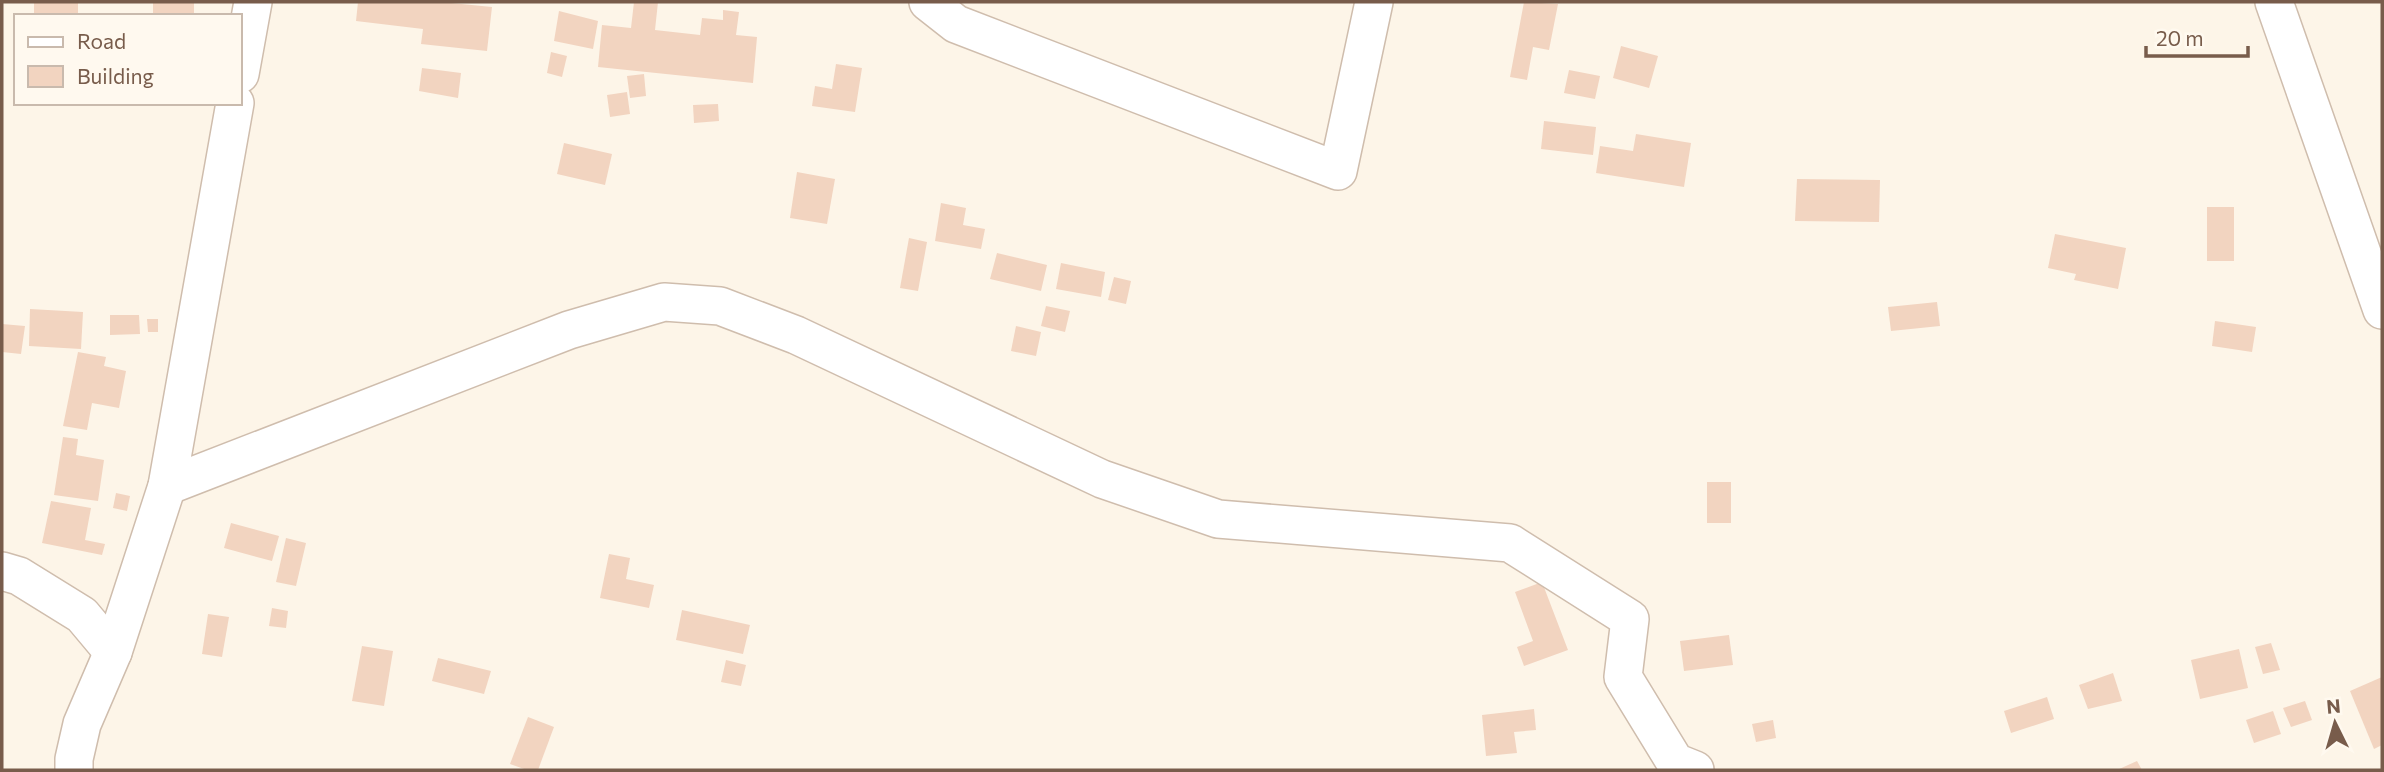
<svg xmlns="http://www.w3.org/2000/svg" width="2384" height="772" font-family="Commissioner,sans-serif">
	<style>
		.building { fill: #f2d4c0 }
		.lines { fill: none; stroke-linecap: round; stroke-linejoin: round }
		.minor-casing { stroke: #cfbdad; stroke-width: 40 }
		.minor { stroke: #fff; stroke-width: 37 }
	</style>
	<rect width="100%" height="100%" fill="#fdf5e8"/>
	<g class="building">
		<path d="M 34,2 L 78,2 L 78,16 L 34,15 Z"/>
		<rect x="153" y="2" width="41" height="14"/>
		<path d="M 358,2 L 441,2 L 492,7 L 487,51 L 421,44 L 423,29 L 356,21 Z"/>
		<path d="M 634,2 L 658,2 L 655,30 L 700,35 L 702,18 L 723,20 L 723,10 L 739,12 L 736,35 L 757,37 L 753,83 L 598,67 L 602,25 L 631,28 Z"/>
		<path d="M 1524,2 L 1558,4 L 1549,50 L 1533,47 L 1527,80 L 1510,77 Z"/>
		<path d="M 559,11 L 598,21 L 593,49 L 554,41 Z"/>
		<path d="M 1621,46 L 1658,56 L 1649,88 L 1613,78 Z"/>
		<path d="M 551,52 L 567,56 L 562,77 L 547,73 Z"/>
		<path d="M 836,64 L 862,68 L 855,112 L 812,106 L 815,86 L 832,89 Z"/>
		<path d="M 422,68 L 461,73 L 458,98 L 419,91 Z"/>
		<path d="M 1569,70 L 1600,76 L 1595,99 L 1564,93 Z"/>
		<path d="M 644,74 L 646,96 L 630,98 L 627,76 Z"/>
		<path d="M 627,92 L 630,114 L 610,117 L 607,95 Z"/>
		<path d="M 718,104 L 719,121 L 694,123 L 693,105 Z"/>
		<path d="M 1544,121 L 1596,127 L 1593,155 L 1541,149 Z"/>
		<path d="M 1636,134 L 1691,143 L 1684,187 L 1596,173 L 1600,146 L 1633,151 Z"/>
		<path d="M 564,143 L 612,154 L 605,185 L 557,174 Z"/>
		<path d="M 797,172 L 835,179 L 827,224 L 790,218 Z"/>
		<path d="M 1797,179 L 1880,180 L 1879,222 L 1795,221 Z"/>
		<path d="M 941,203 L 966,208 L 963,225 L 985,229 L 981,249 L 935,241 Z"/>
		<rect x="2207" y="207" width="27" height="54"/>
		<path d="M 2055,234 L 2126,248 L 2118,289 L 2074,280 L 2076,274 L 2048,268 Z"/>
		<path d="M 909,238 L 927,242 L 918,291 L 900,288 Z"/>
		<path d="M 997,253 L 1047,265 L 1041,291 L 990,279 Z"/>
		<path d="M 1061,263 L 1105,272 L 1101,297 L 1056,289 Z"/>
		<path d="M 1114,277 L 1131,281 L 1126,304 L 1108,300 Z"/>
		<path d="M 1937,302 L 1940,326 L 1891,331 L 1888,307 Z"/>
		<path d="M 1046,306 L 1070,311 L 1065,332 L 1041,326 Z"/>
		<path d="M 30,309 L 83,312 L 81,349 L 29,346 Z"/>
		<path d="M 110,315 L 139,315 L 140,334 L 110,335 Z"/>
		<path d="M 147,319 L 158,319 L 158,332 L 148,332 Z"/>
		<path d="M 2215,321 L 2256,327 L 2252,352 L 2212,346 Z"/>
		<path d="M 2,324 L 25,326 L 21,354 L 2,352 Z"/>
		<path d="M 1016,326 L 1041,332 L 1036,356 L 1011,351 Z"/>
		<path d="M 78,352 L 106,357 L 104,366 L 126,371 L 119,408 L 92,403 L 87,430 L 63,426 Z"/>
		<path d="M 63,437 L 78,439 L 76,455 L 104,460 L 98,501 L 54,495 Z"/>
		<rect x="1707" y="482" width="24" height="41"/>
		<path d="M 116,493 L 130,496 L 127,511 L 113,508 Z"/>
		<path d="M 51,501 L 91,508 L 85,540 L 105,544 L 102,555 L 42,543 Z"/>
		<path d="M 231,523 L 279,536 L 272,561 L 224,548 Z"/>
		<path d="M 286,538 L 306,543 L 296,586 L 276,582 Z"/>
		<path d="M 609,554 L 630,558 L 626,579 L 654,585 L 649,608 L 600,598 Z"/>
		<path d="M 1542,582 L 1568,650 L 1524,666 L 1517,647 L 1533,641 L 1515,592 Z"/>
		<path d="M 272,608 L 288,611 L 286,628 L 269,626 Z"/>
		<path d="M 682,610 L 750,625 L 743,654 L 676,640 Z"/>
		<path d="M 208,614 L 229,617 L 222,657 L 202,654 Z"/>
		<path d="M 1729,635 L 1733,665 L 1684,671 L 1680,641 Z"/>
		<path d="M 2271,643 L 2280,670 L 2263,674 L 2255,647 Z"/>
		<path d="M 362,646 L 393,651 L 384,706 L 352,701 Z"/>
		<path d="M 2239,649 L 2248,688 L 2200,699 L 2191,660 Z"/>
		<path d="M 438,658 L 491,671 L 484,694 L 432,681 Z"/>
		<path d="M 726,660 L 746,665 L 741,686 L 721,682 Z"/>
		<path d="M 2113,673 L 2122,701 L 2088,709 L 2079,685 Z"/>
		<path d="M 2382,677 L 2382,745 L 2374,749 L 2350,691 Z"/>
		<path d="M 2047,697 L 2054,719 L 2011,733 L 2004,711 Z"/>
		<path d="M 2305,701 L 2312,720 L 2291,727 L 2283,708 Z"/>
		<path d="M 1534,709 L 1536,730 L 1514,732 L 1517,753 L 1486,756 L 1482,715 Z"/>
		<path d="M 2273,711 L 2281,734 L 2254,743 L 2246,720 Z"/>
		<path d="M 528,717 L 554,727 L 538,770 L 527,770 L 510,764 Z"/>
		<path d="M 1773,720 L 1776,738 L 1756,742 L 1752,724 Z"/>
		<path d="M 2137,761 L 2142,770 L 2117,770 Z"/>
	</g>
	<g class="lines">
		<g class="minor-casing">
			<g id="minor">
				<path d="M 928,2 L 956,24 L 1338,171 L 1374,2"/>
				<path d="M 2274,2 L 2382,310"/>
				<path d="M 240,74 L 253,2"/>
				<path d="M 167,486 L 569,330 L 664,302 L 720,306 L 796,335 L 1102,479 L 1218,519 L 1510,543 L 1630,619 L 1623,677 L 1675,762 L 1695,770"/>
				<path d="M 2,571 L 19,576 L 82,615 L 113,652"/>
				<path d="M 74,770 L 74,759 L 82,724 L 113,652 L 167,486 L 235,103"/>
			</g>
		</g>
		<use href="#minor" class="minor"/>
	</g>
	<rect width="2384" height="772" fill="none" stroke="#785c4b" stroke-width="7"/>
	<rect x="14" y="14" width="228" height="91" fill="#fff9ef" stroke="#c9baad" stroke-width="2"/>
	<rect x="28" y="37" width="35" height="10" fill="#ffffff" stroke="#c9baad" stroke-width="2"/>
	<text x="77" y="49" font-size="21" fill="#785c4b">Road</text>
	<rect x="28" y="66" width="35" height="21" fill="#f2d4c0" stroke="#c9baad" stroke-width="2"/>
	<text x="77" y="84" font-size="21" fill="#785c4b">Building</text>
	<g transform="translate(2335 723) rotate(355)" stroke="#fff9ef" stroke-width="5" paint-order="stroke">
	<path d="M0-5L12 26L0 18L-12 26Z" fill="#785c4b"/>
	<text y="-10" font-size="19" font-weight="bold" text-anchor="middle" fill="#785c4b">N</text>
	</g>
	<path d="M2146 46v10h102v-10" fill="none" stroke="#785c4b" stroke-width="3.5"/>
	<text x="2156" y="46" font-size="21" fill="#785c4b" stroke="#fff9ef" stroke-width="5" paint-order="stroke">20 m</text>
</svg>
